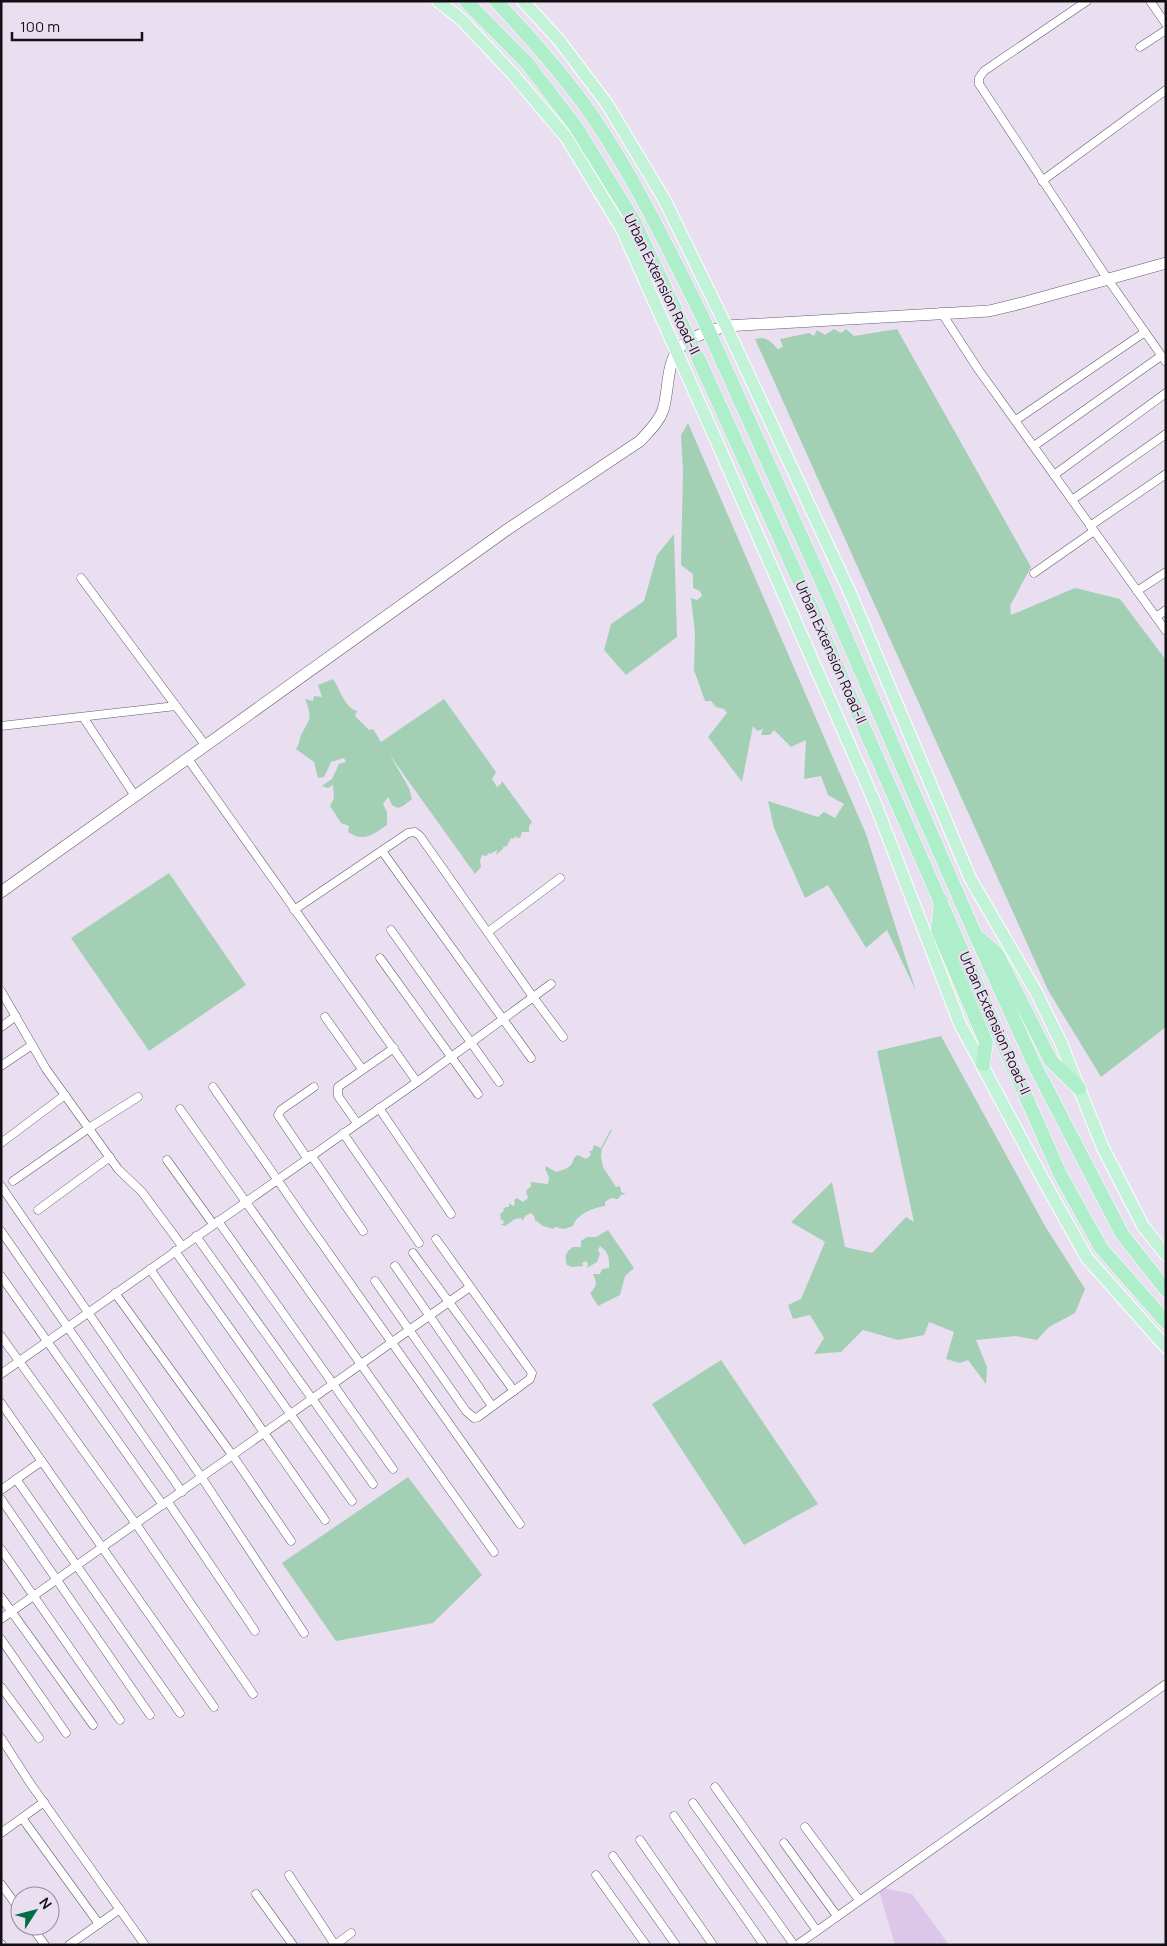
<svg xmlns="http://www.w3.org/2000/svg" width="1167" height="1946" font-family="Manrope,sans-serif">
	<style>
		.green { fill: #dcc6ea }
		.water { fill: #a3cfb5 }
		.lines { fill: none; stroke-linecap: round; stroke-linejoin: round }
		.minor-casing { stroke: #645a69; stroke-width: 9 }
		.secondary-casing { stroke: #645a69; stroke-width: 12 }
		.primary-casing { stroke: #fff; stroke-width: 14 }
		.trunk-casing { stroke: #fff; stroke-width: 15 }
		.minor { stroke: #fff; stroke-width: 8 }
		.secondary { stroke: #fff; stroke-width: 11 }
		.primary { stroke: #c2f2d7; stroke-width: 12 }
		.trunk { stroke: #aeeeca; stroke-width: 14 }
		.trunk-bridge-casing { stroke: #fff; stroke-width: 15; stroke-linecap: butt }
		.trunk-bridge { stroke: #aeeeca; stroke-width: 14 }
		.labels { text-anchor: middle; stroke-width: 4.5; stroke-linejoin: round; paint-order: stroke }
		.street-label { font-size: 14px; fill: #130f15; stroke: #eadff1 }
	</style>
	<rect width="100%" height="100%" fill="#eadff1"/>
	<path class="green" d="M 878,1887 L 912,1894 L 949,1945 L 895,1945 Z"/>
	<g class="water">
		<path d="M 834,329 L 841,333 L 846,329 L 854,336 L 897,329 L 1031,567 L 1010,606 L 1011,615 L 1075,588 L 1120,599 L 1166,660 L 1166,1027 L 1101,1077 L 1048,990 L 755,339 C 767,336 770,341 778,349 L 783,347 L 780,339 L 809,333 L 814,336 L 817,330 L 825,335 Z"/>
		<path d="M 688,423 L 866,834 L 916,991 L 887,930 L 866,948 L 828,885 L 805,898 L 774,828 L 768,801 L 818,817 L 824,812 L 835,818 L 844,804 L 828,795 L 821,776 L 804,779 L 806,740 L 791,747 L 774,730 L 770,735 L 761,735 L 763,729 L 757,731 L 753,726 L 742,782 L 708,737 L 727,713 L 724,709 L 716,707 L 711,701 L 705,701 L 694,670 L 695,633 L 691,598 L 697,600 L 702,596 L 700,591 L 693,588 L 693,574 L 681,565 L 683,471 L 681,435 Z"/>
		<path d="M 674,534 L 677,637 L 626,675 L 604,650 L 611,624 L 644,601 L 657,555 Z"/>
		<path d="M 333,679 C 341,690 343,706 357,711 L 355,716 L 369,730 L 373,729 L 381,742 L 444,699 L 496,772 L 492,779 L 497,787 L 501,784 L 502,781 L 532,822 L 529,826 L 529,832 L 522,832 L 520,838 L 517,838 L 516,836 L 513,839 L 511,838 L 507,846 L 503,847 L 503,849 L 496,855 L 497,850 L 490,854 L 488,853 L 487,856 L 482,855 L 480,861 L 481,867 L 475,874 L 389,754 L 409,788 L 412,799 L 403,806 L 398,808 L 392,805 L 388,797 L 383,804 L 387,812 L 387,825 C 373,834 365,843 348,832 L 349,826 L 341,823 L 330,806 L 334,798 L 333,785 L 328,788 L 322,786 L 332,779 L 339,764 L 346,762 L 344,758 L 331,762 L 324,777 L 318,778 L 314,762 L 296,749 C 300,744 299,738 302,733 C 311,717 312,717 305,699 L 313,701 L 314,696 L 322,697 L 318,685 Z"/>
		<path d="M 169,873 L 246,985 L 149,1051 L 71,938 Z"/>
		<path d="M 941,1036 L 1045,1226 L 1085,1289 L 1075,1313 L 1049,1327 L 1037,1340 L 1016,1336 L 976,1340 L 987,1367 L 986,1384 L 968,1360 L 960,1363 L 946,1359 L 954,1332 L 929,1322 L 924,1335 L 898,1340 L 863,1330 L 841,1352 L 814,1354 L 824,1338 L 810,1315 L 793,1319 L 788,1305 L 801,1299 L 825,1242 L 791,1222 L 832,1182 L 845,1247 L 872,1253 L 906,1217 L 914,1222 L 877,1051 Z"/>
		<path d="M 611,1129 L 612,1130 L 602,1149 L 601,1157 L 603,1167 L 616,1187 L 620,1186 L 621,1192 L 626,1194 L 621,1195 L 618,1199 L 611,1198 L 605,1202 L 605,1206 C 593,1208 577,1214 573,1226 L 564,1229 L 555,1227 L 553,1229 L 543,1226 L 535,1220 L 534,1216 L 531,1213 L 525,1216 L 523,1221 L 521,1218 L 515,1219 L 505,1226 L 500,1224 L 503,1224 L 504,1221 L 501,1220 L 500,1214 L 504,1211 L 503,1209 L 506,1207 L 509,1207 L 509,1203 L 513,1206 L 515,1204 L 514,1200 L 517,1198 L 523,1202 L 528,1198 L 526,1191 L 531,1186 L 531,1182 L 548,1184 L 549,1177 L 545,1169 L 546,1166 L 556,1172 C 565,1169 572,1168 574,1158 L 578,1155 L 586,1159 L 591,1155 L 589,1151 L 592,1151 L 594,1145 L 601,1148 Z"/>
		<path d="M 608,1230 L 634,1268 L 625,1276 L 620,1295 L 598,1306 L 590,1293 C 597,1287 597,1282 593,1274 L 600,1274 L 602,1269 L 609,1268 C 610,1258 608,1252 600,1246 L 598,1250 L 600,1254 L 597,1262 L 587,1268 L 588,1264 L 586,1261 L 582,1263 L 583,1266 L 572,1267 L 567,1265 C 564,1256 566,1252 573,1247 L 581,1247 L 581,1241 L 587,1237 L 596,1237 Z"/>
		<path d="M 721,1360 L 818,1504 L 744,1545 L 652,1404 Z"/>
		<path d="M 408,1477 L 482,1575 L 433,1623 L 336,1641 L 282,1563 Z"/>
	</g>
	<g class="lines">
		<g class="minor-casing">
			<g id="minor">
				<path d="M 1087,1 L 984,71 L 979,78 L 979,84 L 1107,278 L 1166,362"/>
				<path d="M 1150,1 L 1166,24"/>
				<path d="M 1140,47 L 1166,30"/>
				<path d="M 1042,181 L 1166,90"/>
				<path d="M 941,312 L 978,369 L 1166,631"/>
				<path d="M 1016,420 L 1145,332"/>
				<path d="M 1034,446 L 1161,356"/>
				<path d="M 1054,475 L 1166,393"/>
				<path d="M 1072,500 L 1166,434"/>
				<path d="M 1090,526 L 1166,474"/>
				<path d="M 1034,573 L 1094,531"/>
				<path d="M 81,578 L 176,706"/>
				<path d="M 1137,591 L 1166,572"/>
				<path d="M 1156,617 L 1166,610"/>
				<path d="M 83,717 L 135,796"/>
				<path d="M 1,726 L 176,706 L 206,746"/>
				<path d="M 188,759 L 417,1082"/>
				<path d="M 382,851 L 531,1058"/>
				<path d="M 294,910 L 408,833 L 415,832 L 420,836 L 533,997 L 563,1037"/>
				<path d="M 391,930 L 499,1082"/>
				<path d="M 488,932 L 560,878"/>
				<path d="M 380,958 L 478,1094"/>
				<path d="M 1,991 L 46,1069 L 118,1169 L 142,1192 L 182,1246"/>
				<path d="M 325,1017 L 362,1069"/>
				<path d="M 1,1027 L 16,1016"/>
				<path d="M 1,1066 L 32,1045"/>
				<path d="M 213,1087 L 306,1221 L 520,1524"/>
				<path d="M 379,1108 L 451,1214"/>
				<path d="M 180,1109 L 494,1552"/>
				<path d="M 357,1123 L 338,1096 L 338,1087 L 394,1048"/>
				<path d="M 343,1133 L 419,1243"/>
				<path d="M 1,1143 L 65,1095"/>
				<path d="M 311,1155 L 363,1231"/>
				<path d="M 307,1158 L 278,1115 L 281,1110 L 314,1087"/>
				<path d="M 167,1160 L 213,1224"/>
				<path d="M 13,1181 L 89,1128 L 138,1097"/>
				<path d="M 1,1186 L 202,1478 L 304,1633"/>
				<path d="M 38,1210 L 110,1157"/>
				<path d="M 218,1221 L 393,1469"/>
				<path d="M 1,1231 L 182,1492"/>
				<path d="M 196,1236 L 373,1484"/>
				<path d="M 175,1251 L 352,1501"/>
				<path d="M 413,1253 L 514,1391"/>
				<path d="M 395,1266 L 492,1406"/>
				<path d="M 150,1269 L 325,1520"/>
				<path d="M 1,1276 L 163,1505"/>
				<path d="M 375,1281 L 466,1411 L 474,1418 L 478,1417 L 530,1379 L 532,1373 L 436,1239"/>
				<path d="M 115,1293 L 233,1456 L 291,1541"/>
				<path d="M 1,1336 L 136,1524 L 253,1694"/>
				<path d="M 1,1374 L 417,1082 L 551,984"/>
				<path d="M 1,1403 L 214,1707"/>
				<path d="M 16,1479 L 180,1713"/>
				<path d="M 1,1490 L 42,1461"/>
				<path d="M 1,1499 L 150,1715"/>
				<path d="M 168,1502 L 255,1631"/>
				<path d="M 1,1549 L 120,1720"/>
				<path d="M 1,1597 L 93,1725"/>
				<path d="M 1,1619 L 470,1287"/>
				<path d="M 1,1639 L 66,1733"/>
				<path d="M 1,1687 L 39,1738"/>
				<path d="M 1,1738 L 30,1783 L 145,1945"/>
				<path d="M 715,1787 L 817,1931"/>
				<path d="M 693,1803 L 794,1945"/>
				<path d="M 674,1816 L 764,1945"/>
				<path d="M 22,1818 L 99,1924"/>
				<path d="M 805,1827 L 859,1900"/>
				<path d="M 1,1833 L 44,1802"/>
				<path d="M 640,1840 L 713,1945"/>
				<path d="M 784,1843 L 837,1916"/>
				<path d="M 613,1856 L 676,1945"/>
				<path d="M 289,1875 L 335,1945 L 351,1933"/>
				<path d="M 596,1875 L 646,1945"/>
				<path d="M 1,1884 L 20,1910"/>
				<path d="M 256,1894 L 293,1945"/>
				<path d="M 31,1926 L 45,1945"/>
				<path d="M 1,1944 L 2,1945"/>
				<path d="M 69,1945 L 120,1909"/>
				<path d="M 797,1945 L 1166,1684"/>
			</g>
		</g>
		<g class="secondary-casing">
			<path id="secondary" d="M 1,892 L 508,529 L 640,441 C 649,431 659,422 663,410 C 669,391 666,366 678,350 C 688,336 711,331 726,326 L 989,311 L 1022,303 L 1166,263"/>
		</g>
		<g class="primary-casing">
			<g id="primary">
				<path d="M 438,1 L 461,19 L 511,72 L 566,137 L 622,229 L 716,440 L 875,803 L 960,1024 L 1045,1183 L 1087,1258 L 1166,1347"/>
				<path d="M 523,1 L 558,39 L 607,104 L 664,199 L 726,326 L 851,595 L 970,878 L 1035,990 L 1061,1043 L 1103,1148 L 1143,1226 L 1166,1255"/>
			</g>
		</g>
		<g class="trunk-casing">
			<g id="trunk">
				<path d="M 466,1 L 527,63 L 576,127 L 634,221 L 682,324"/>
				<path d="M 496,1 C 530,37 563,74 591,114 C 634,177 667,246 701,314"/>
				<path d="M 719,354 L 829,598 L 975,934 L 1035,1066 L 1122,1234 L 1166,1290"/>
				<path d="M 700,362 L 811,607 L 1060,1174 L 1101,1248 L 1166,1322"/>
				<path d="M 941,900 L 938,930 L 986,1042 L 983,1064"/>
				<path d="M 979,938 L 997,954 L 1051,1061 L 1079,1088"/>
			</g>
		</g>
		<use href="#minor" class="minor"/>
		<use href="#secondary" class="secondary"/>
		<use href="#primary" class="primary"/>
		<use href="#trunk" class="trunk"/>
		<g class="trunk-bridge-casing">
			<g id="trunk-bridge">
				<path d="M 701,314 L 719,354"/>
				<path d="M 682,324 L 700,362"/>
			</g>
		</g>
		<use href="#trunk-bridge" class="trunk-bridge"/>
	</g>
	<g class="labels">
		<g class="street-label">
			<text transform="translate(662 284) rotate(64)" y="5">Urban Extension Road-II</text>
			<text transform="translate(831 652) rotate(66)" y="5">Urban Extension Road-II</text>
			<text transform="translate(995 1023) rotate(66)" y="5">Urban Extension Road-II</text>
		</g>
	</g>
	<rect width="1167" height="1946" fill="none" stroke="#130f15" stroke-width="5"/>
	<g transform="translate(35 1911) rotate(54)"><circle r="24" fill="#eadff1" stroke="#948c99"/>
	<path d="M0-4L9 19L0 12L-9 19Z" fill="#066e44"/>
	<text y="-8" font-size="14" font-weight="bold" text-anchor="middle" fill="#130f15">N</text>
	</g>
	<path d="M12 32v8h130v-8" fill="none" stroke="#130f15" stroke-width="2.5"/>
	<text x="20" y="32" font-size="15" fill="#130f15" stroke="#eadff1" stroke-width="4" paint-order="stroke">100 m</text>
</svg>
